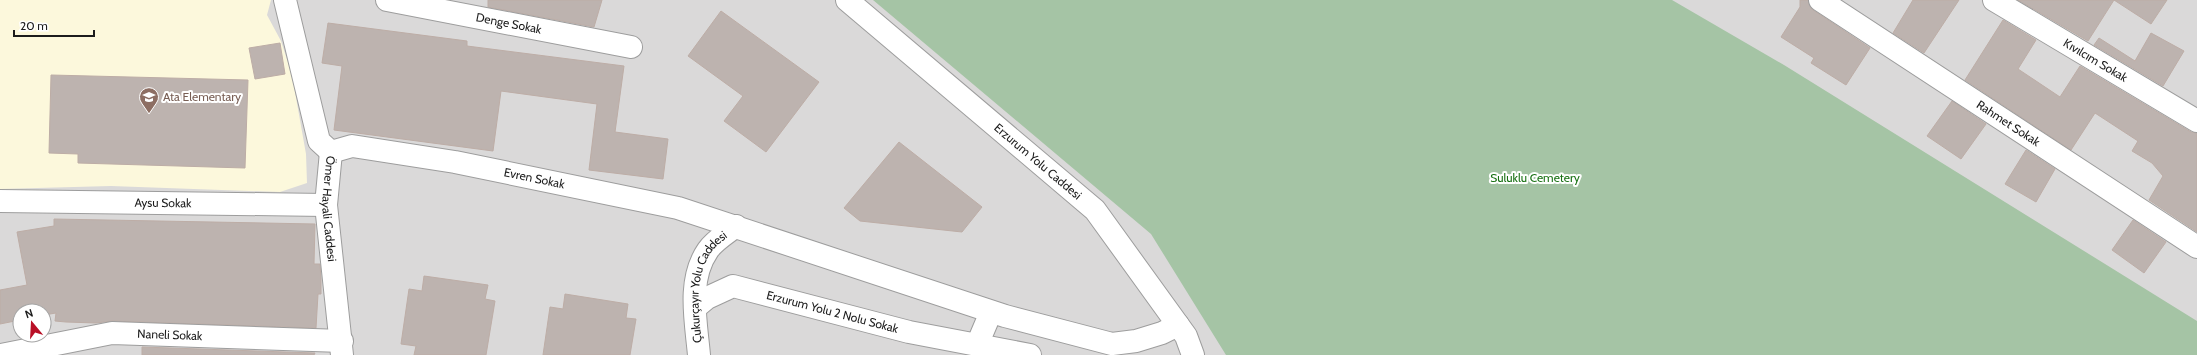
<svg xmlns="http://www.w3.org/2000/svg" width="2197" height="355" font-family="Cabin,sans-serif">
	<style>
		.residential { fill: #dad9d9; fill-rule: evenodd }
		.education { fill: #fcf8dc }
		.cemetery { fill: #a5c4a5 }
		.building { fill: #bdb3af; stroke: #bdada6 }
		.lines { fill: none; stroke-linecap: round; stroke-linejoin: round }
		.minor-casing { stroke: #9d9d9d; stroke-width: 24 }
		.minor { stroke: #fff; stroke-width: 22 }
		.labels { text-anchor: middle; stroke-width: 4; stroke-linejoin: round; paint-order: stroke }
		.street-label { font-size: 12px; fill: #1c1c1c; stroke: #fff }
		.education-label { font-size: 12px; fill: #785e54; stroke: #fff; text-anchor: start }
		.park-label { font-size: 12px; fill: #187113; stroke: #fff }
	</style>
	<rect width="100%" height="100%" fill="#ede8e2"/>
	<path class="residential" d="M 0,0 L 2197,0 L 2197,355 L 0,355 ZM 20,311 L 44,311 L 44,335 L 20,335 Z"/>
	<path class="education" d="M 0,0 L 271,0 L 267,15 L 281,41 L 292,75 L 306,154 L 307,183 L 280,192 L 111,186 L 0,189 Z"/>
	<path class="cemetery" d="M 873,0 L 1672,0 L 1784,65 L 2197,321 L 2197,355 L 1226,355 L 1151,234 Z"/>
	<g class="building">
		<path d="M 488,0 L 602,0 L 594,27 L 488,7 Z"/>
		<path d="M 1800,0 L 1808,0 L 1813,10 L 1870,48 L 1846,85 L 1811,63 L 1814,58 L 1781,37 L 1800,7 Z"/>
		<path d="M 1913,0 L 1959,0 L 1924,53 L 1893,33 Z"/>
		<path d="M 2018,0 L 2167,0 L 2151,24 L 2114,0 L 2088,41 Z"/>
		<path d="M 721,11 L 819,82 L 766,152 L 724,121 L 743,96 L 688,56 Z"/>
		<path d="M 2003,20 L 2036,40 L 2018,69 L 2060,97 L 2080,66 L 2191,132 L 2197,133 L 2197,232 L 2149,200 L 2163,176 L 2152,163 L 2132,151 L 2138,141 L 2095,113 L 2071,150 L 1965,80 Z"/>
		<path d="M 328,23 L 467,41 L 467,46 L 624,66 L 615,132 L 668,139 L 663,179 L 589,170 L 597,104 L 501,91 L 493,151 L 334,130 L 342,66 L 322,63 Z"/>
		<path d="M 2151,33 L 2184,51 L 2163,86 L 2094,45 L 2099,38 L 2135,61 Z"/>
		<path d="M 280,43 L 285,74 L 255,79 L 249,48 Z"/>
		<path d="M 51,75 L 248,80 L 245,168 L 78,163 L 78,154 L 49,153 Z"/>
		<path d="M 1952,101 L 1986,124 L 1961,159 L 1927,136 Z"/>
		<path d="M 899,142 L 982,207 L 962,232 L 860,221 L 844,208 Z"/>
		<path d="M 2026,150 L 2055,169 L 2036,202 L 2005,184 Z"/>
		<path d="M 54,219 L 315,224 L 314,264 L 320,264 L 321,279 L 321,294 L 318,294 L 316,328 L 112,321 L 96,323 L 66,322 L 55,321 L 56,313 L 44,315 L 44,311 L 20,311 L 20,320 L 0,324 L 0,290 L 27,285 L 17,232 L 54,226 Z"/>
		<path d="M 2133,220 L 2166,242 L 2144,273 L 2112,250 Z"/>
		<path d="M 424,276 L 488,285 L 485,299 L 495,301 L 486,355 L 414,355 L 416,346 L 401,344 L 409,289 L 422,291 Z"/>
		<path d="M 565,294 L 628,304 L 626,318 L 636,319 L 630,355 L 543,355 L 550,307 L 563,309 Z"/>
		<path d="M 142,347 L 315,353 L 314,355 L 142,355 Z"/>
	</g>
	<g class="lines">
		<g class="minor-casing">
			<g id="minor">
				<path d="M 285,0 L 319,141 L 331,152"/>
				<path id="s1" d="M 387,0 L 631,47"/>
				<path id="s2" d="M 847,0 L 1095,210 L 1186,336 L 1193,355"/>
				<path id="s3" d="M 1820,0 L 2197,247"/>
				<path id="s4" d="M 1994,0 L 2197,121"/>
				<path id="s5" d="M 331,152 L 352,146 L 455,162 L 678,208 L 1005,316 L 1112,344 L 1136,341 L 1162,333 L 1178,325"/>
				<path id="s6" d="M 331,152 L 326,205 L 342,355"/>
				<path id="s7" d="M 0,201 L 326,205"/>
				<path id="s8" d="M 695,308 L 707,298 L 733,286 L 909,332 L 1030,355"/>
				<path d="M 977,345 L 991,312"/>
				<path id="s9" d="M 1,355 L 112,333 L 342,341"/>
				<path id="s10" d="M 699,355 C 696,321 687,280 708,250 C 714,241 727,233 736,226"/>
			</g>
		</g>
		<use href="#minor" class="minor"/>
	</g>
	<defs>
		<g id="school-pin" transform="scale(1)"><path d="M0 17L-7.5 6A9.5 9.5 0 1 1 7.5 6Z" fill="#8d6e63" stroke="#fff"/><path d="M0-5L7-2L0 1L-7-2ZM-4 1L0 2.5L4 1V4Q0 6-4 4Z" fill="#fff"/></g>
	</defs>
	<g fill-rule="evenodd">
		<use href="#school-pin" x="149" y="97"/>
	</g>
	<g class="labels">
		<g class="street-label">
			<text dy="4" stroke="none"><textPath href="#s1" startOffset="124">Denge Sokak</textPath></text>
			<text dy="4" stroke="none"><textPath href="#s4" startOffset="118">Kıvılcım Sokak</textPath></text>
			<text dy="4" stroke="none"><textPath href="#s3" startOffset="225">Rahmet Sokak</textPath></text>
			<text dy="4" stroke="none"><textPath href="#s2" startOffset="250">Erzurum Yolu Caddesi</textPath></text>
			<text dy="4" stroke="none"><textPath href="#s5" startOffset="207">Evren Sokak</textPath></text>
			<text dy="4" stroke="none"><textPath href="#s7" startOffset="163">Aysu Sokak</textPath></text>
			<text dy="4" stroke="none"><textPath href="#s6" startOffset="57">Ömer Hayali Caddesi</textPath></text>
			<text dy="4" stroke="none"><textPath href="#s10" startOffset="72">Çukurçayır Yolu Caddesi</textPath></text>
			<text dy="4" stroke="none"><textPath href="#s8" startOffset="147">Erzurum Yolu 2 Nolu Sokak</textPath></text>
			<text dy="4" stroke="none"><textPath href="#s9" startOffset="171">Naneli Sokak</textPath></text>
		</g>
		<g class="education-label">
			<text x="163" y="101">Ata Elementary</text>
		</g>
		<g class="park-label">
			<text x="1535" y="182">Suluklu Cemetery</text>
		</g>
	</g>
	<g transform="translate(32 323) rotate(342)"><circle r="19" fill="#ffffff" stroke="#a4a4a4"/>
	<path d="M0-3L7 15L0 10L-7 15Z" fill="#b90f26"/>
	<text y="-6" font-size="11" font-weight="bold" text-anchor="middle" fill="#1c1c1c">N</text>
	</g>
	<path d="M14 30v6h80v-6" fill="none" stroke="#1c1c1c" stroke-width="2"/>
	<text x="20" y="30" font-size="12" fill="#1c1c1c" stroke="#ffffff" stroke-width="3" paint-order="stroke">20 m</text>
</svg>
